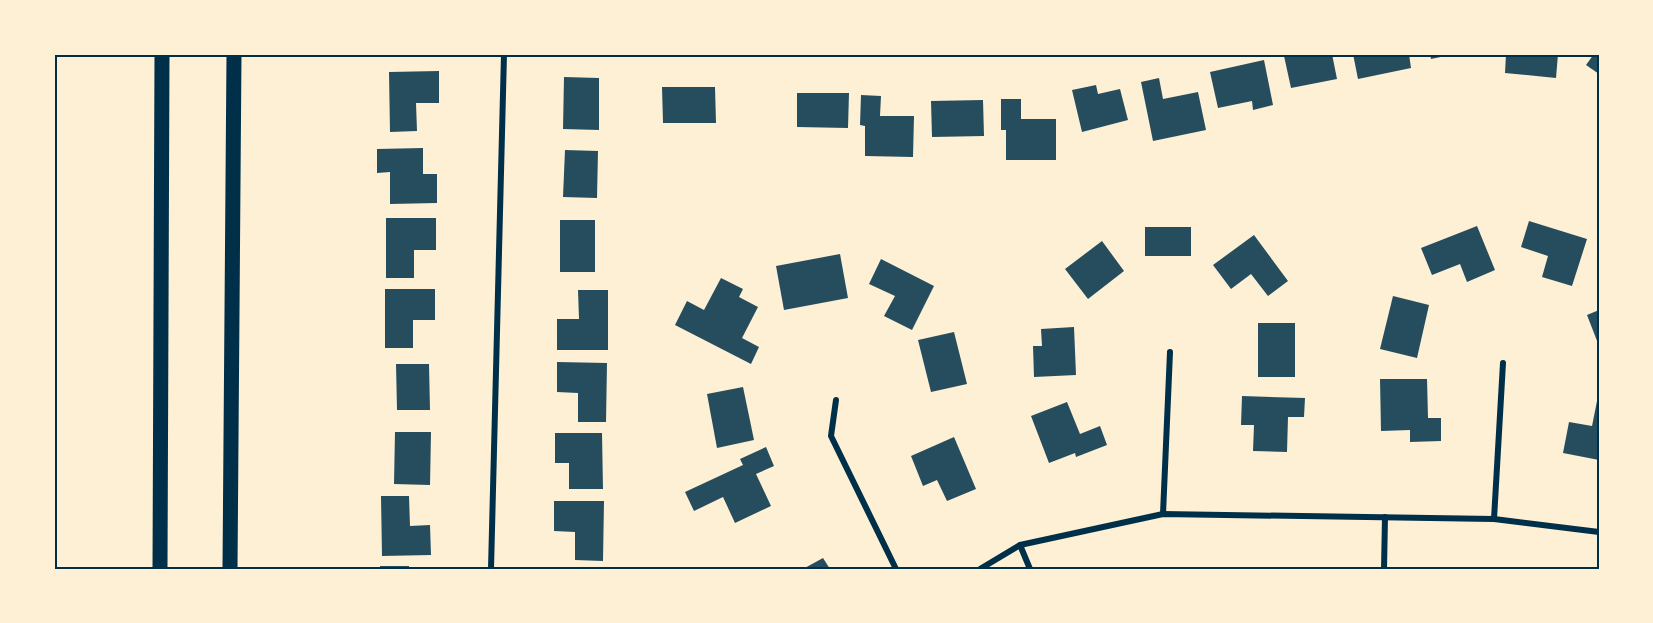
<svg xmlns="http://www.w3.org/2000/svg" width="1653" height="623" font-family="'Titillium Web',sans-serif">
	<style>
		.building { fill: #264d5e }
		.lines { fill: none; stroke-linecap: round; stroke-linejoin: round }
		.minor { stroke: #003049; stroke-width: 6 }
		.primary { stroke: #003049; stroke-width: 15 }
		.neatline { fill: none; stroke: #003049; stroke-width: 2 }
	</style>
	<rect width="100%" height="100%" fill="#fdf0d5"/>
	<g class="building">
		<path d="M 1292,54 L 1332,54 L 1337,79 L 1291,88 L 1284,56 Z"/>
		<path d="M 1353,54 L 1409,54 L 1411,68 L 1358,79 Z"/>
		<path d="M 1430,54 L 1450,54 L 1450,55 L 1431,59 Z"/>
		<path d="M 1506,54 L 1558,54 L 1556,78 L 1505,73 Z"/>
		<path d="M 1594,54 L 1599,54 L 1599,74 L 1586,65 Z"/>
		<path d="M 1264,60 L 1273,105 L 1253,110 L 1252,101 L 1218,108 L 1210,72 Z"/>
		<path d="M 439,71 L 439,103 L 416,103 L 417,131 L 390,132 L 389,72 Z"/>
		<path d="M 564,77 L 599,78 L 599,130 L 563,129 Z"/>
		<path d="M 1159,78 L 1163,99 L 1198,92 L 1206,130 L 1153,141 L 1141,82 Z"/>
		<path d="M 1096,85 L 1098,94 L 1120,89 L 1128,120 L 1082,132 L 1072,90 Z"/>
		<path d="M 662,87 L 715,87 L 716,123 L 663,123 Z"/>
		<path d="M 797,93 L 849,93 L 848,128 L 797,127 Z"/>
		<path d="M 861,95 L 881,96 L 880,116 L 914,116 L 913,157 L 865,156 L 865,126 L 860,125 Z"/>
		<path d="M 1001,99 L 1021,99 L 1021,119 L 1056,119 L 1056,160 L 1006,160 L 1006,130 L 1001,130 Z"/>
		<path d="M 983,100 L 984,136 L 932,137 L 931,101 Z"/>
		<path d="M 423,148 L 423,174 L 437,174 L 437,203 L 390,204 L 390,172 L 377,173 L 377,149 Z"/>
		<path d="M 565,150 L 598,151 L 597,198 L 563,197 Z"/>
		<path d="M 386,218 L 436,218 L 436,250 L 414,250 L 414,278 L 386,278 Z"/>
		<rect x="560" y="220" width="35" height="52"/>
		<path d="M 1529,221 L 1587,239 L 1572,286 L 1542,277 L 1548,256 L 1521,247 Z"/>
		<path d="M 1477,226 L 1495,270 L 1467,282 L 1460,264 L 1432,275 L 1421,248 Z"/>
		<rect x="1145" y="227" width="46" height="29"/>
		<path d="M 1254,235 L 1288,281 L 1268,296 L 1251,274 L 1231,289 L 1213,265 Z"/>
		<path d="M 1102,241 L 1124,271 L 1088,299 L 1065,269 Z"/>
		<path d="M 840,254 L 848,298 L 784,310 L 776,266 Z"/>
		<path d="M 881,259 L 934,286 L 912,330 L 884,316 L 895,296 L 869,284 Z"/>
		<path d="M 721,278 L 743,289 L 739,297 L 758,307 L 742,338 L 759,347 L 751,364 L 675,325 L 687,301 L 704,310 Z"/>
		<path d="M 385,289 L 435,289 L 435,320 L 413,320 L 413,348 L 385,348 Z"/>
		<path d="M 578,290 L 608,290 L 608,350 L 557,350 L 557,319 L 579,319 Z"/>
		<path d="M 1393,296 L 1429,305 L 1417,358 L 1380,349 Z"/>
		<path d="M 1599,310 L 1599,346 L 1587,315 Z"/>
		<rect x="1258" y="323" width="37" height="54"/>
		<path d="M 1074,327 L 1076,375 L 1034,377 L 1033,346 L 1042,346 L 1041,329 Z"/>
		<path d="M 954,332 L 967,384 L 931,392 L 918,340 Z"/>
		<path d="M 557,362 L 607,363 L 606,422 L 578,422 L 578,393 L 557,392 Z"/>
		<path d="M 396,364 L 429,364 L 430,410 L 397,410 Z"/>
		<path d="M 1380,379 L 1427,379 L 1428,418 L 1441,418 L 1441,441 L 1410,442 L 1410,430 L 1381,431 Z"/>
		<path d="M 743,387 L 754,440 L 717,448 L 707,394 Z"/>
		<path d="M 1242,396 L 1305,398 L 1304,417 L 1288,417 L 1287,452 L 1253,451 L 1254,425 L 1241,425 Z"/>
		<path d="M 1598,396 L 1599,460 L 1563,453 L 1569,422 L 1592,426 Z"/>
		<path d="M 1067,402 L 1080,434 L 1100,426 L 1107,445 L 1076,457 L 1075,453 L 1049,463 L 1031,416 Z"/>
		<path d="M 395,432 L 431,432 L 430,485 L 394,484 Z"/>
		<path d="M 555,433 L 602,433 L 603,489 L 569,489 L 569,463 L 555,463 Z"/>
		<path d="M 954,437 L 976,489 L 947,501 L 937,480 L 923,486 L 911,456 Z"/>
		<path d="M 766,447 L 774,466 L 756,474 L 771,506 L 735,523 L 723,497 L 694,511 L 685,492 L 743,465 L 740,459 Z"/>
		<path d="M 381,496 L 409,496 L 410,526 L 430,525 L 431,555 L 382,556 Z"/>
		<path d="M 554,501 L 604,501 L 603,561 L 575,560 L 575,532 L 554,531 Z"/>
		<path d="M 823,558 L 830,569 L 803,569 Z"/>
		<rect x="380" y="566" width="29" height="3"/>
	</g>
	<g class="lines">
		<g class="minor">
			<path d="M 836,400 L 831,436 L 896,569"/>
			<path d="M 1163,514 L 1170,352"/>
			<path d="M 1494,519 L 1503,363"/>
			<path d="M 1020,545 L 1030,569"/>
			<path d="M 491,569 L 504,54"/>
			<path d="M 980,569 L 1020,545 L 1163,514 L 1494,519 L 1599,532"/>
			<path d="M 1384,569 L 1385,517"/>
		</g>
		<g class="primary">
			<path d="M 160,569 L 162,54"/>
			<path d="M 230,569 L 234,54"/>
		</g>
	</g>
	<rect width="1653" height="623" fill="none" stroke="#fdf0d5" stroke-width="111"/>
	<rect x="56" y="56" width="1542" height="512" class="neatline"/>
</svg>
